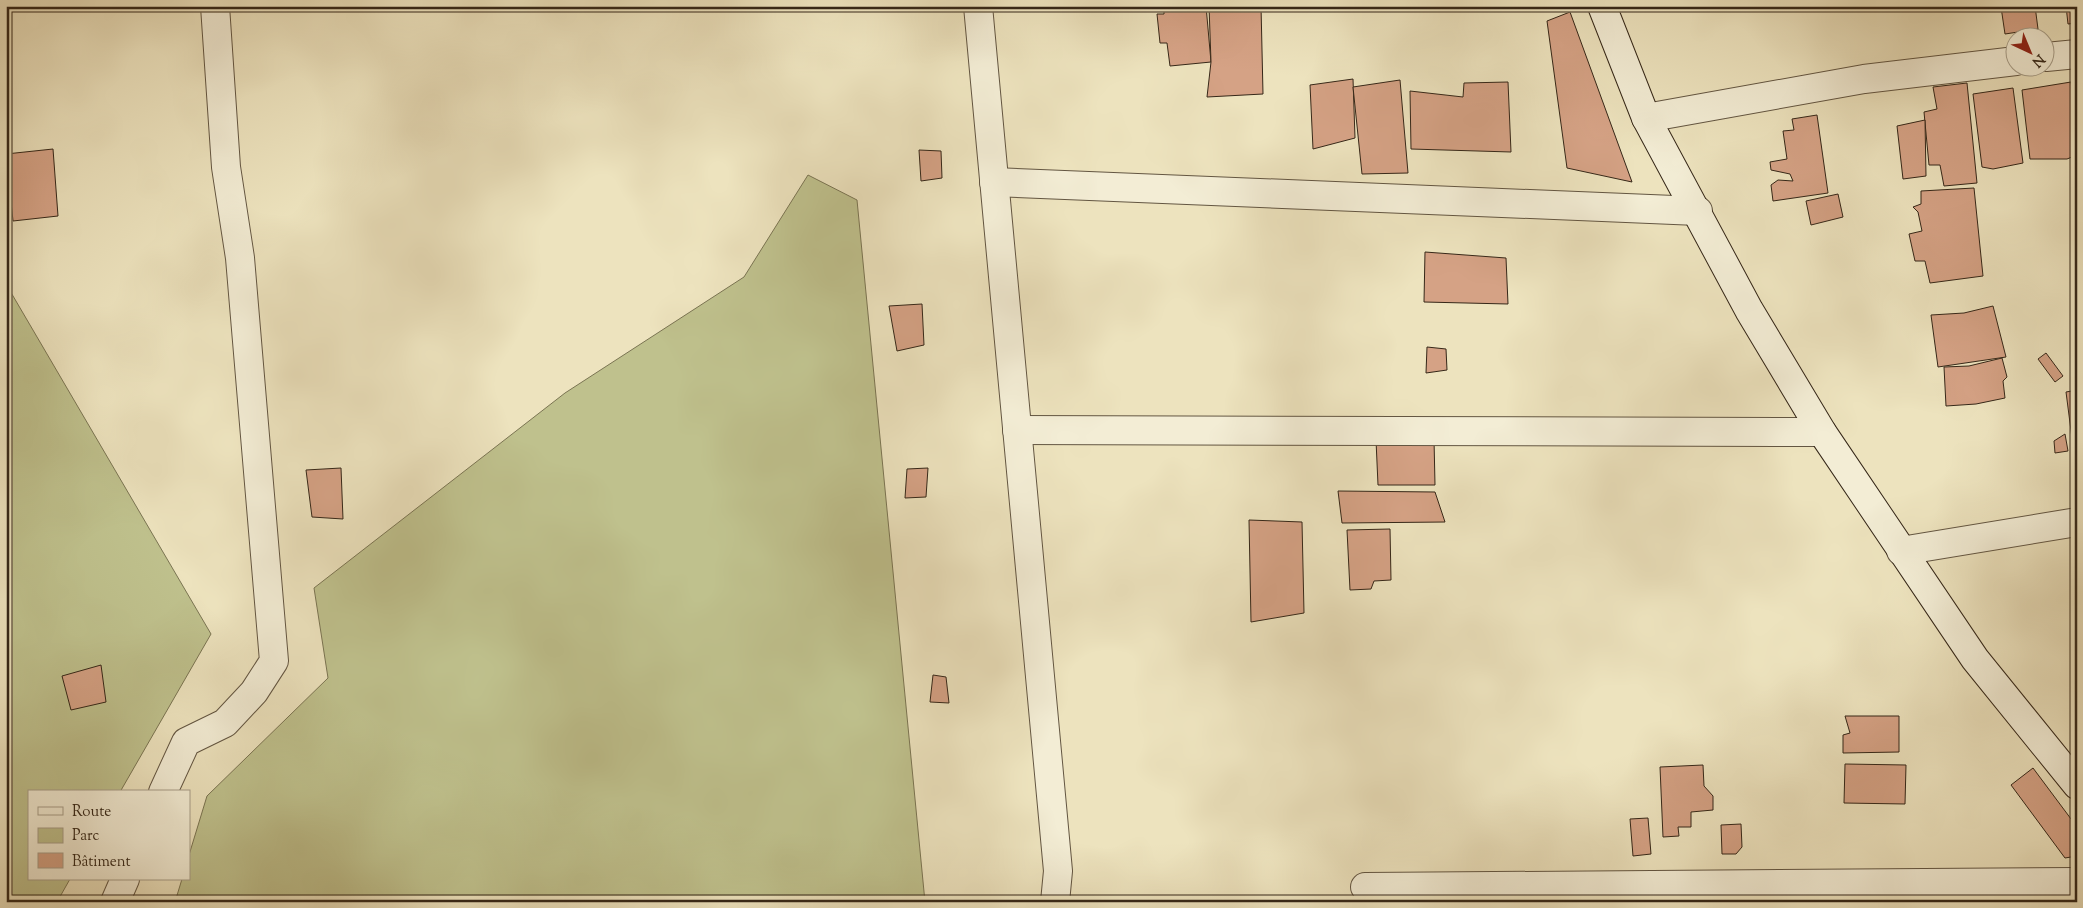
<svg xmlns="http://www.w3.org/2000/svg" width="2083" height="908" font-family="'Sorts Mill Goudy',serif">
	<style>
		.green { fill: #bfc18d; stroke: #7a7452 }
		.building { fill: #d5a285; stroke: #352718 }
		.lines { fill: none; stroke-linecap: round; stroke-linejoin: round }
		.street-casing { stroke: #635642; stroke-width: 30 }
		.secondary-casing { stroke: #352718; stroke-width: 30 }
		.street { stroke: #f3edd5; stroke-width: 28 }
		.secondary { stroke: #f3edd5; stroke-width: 28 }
	</style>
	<rect width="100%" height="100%" fill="#ede3be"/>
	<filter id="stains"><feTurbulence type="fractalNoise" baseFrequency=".004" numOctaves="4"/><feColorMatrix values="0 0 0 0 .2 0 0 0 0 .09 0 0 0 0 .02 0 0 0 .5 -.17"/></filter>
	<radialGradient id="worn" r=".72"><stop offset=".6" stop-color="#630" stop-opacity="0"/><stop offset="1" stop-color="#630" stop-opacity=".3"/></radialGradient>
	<g class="green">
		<path d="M 808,175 L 857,200 L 925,902 L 175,902 L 182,879 L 189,879 L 189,855 L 207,796 L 328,678 L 314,588 L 565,393 L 744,277 Z"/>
		<path d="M 6,284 L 211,634 L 120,792 L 29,792 L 29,879 L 70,879 L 57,902 L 6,902 Z"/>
	</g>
	<g class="building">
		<path d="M 1164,6 L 1206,6 L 1211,62 L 1170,66 L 1167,43 L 1160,43 L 1157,14 L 1164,14 Z"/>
		<path d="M 1209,6 L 1261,6 L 1263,94 L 1207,97 L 1211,62 Z"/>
		<path d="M 2035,6 L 2038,29 L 2005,34 L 2001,7 Z"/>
		<path d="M 2066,6 L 2077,6 L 2077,23 L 2068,24 Z"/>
		<path d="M 1570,12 L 1632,182 L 1567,168 L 1547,21 Z"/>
		<path d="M 1353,79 L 1355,138 L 1313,149 L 1310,85 Z"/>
		<path d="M 1400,80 L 1408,173 L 1362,174 L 1353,87 Z"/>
		<path d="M 1508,82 L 1511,152 L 1411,149 L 1410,91 L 1463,97 L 1464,83 Z"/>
		<path d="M 2071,82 L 2077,126 L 2077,155 L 2067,159 L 2030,159 L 2022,90 Z"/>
		<path d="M 1967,83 L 1977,183 L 1944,186 L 1940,165 L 1929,165 L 1924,112 L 1937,109 L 1933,87 Z"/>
		<path d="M 2013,88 L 2023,163 L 1993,169 L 1982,167 L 1973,94 Z"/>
		<path d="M 1817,115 L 1828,193 L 1773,201 L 1771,185 L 1778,180 L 1793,181 L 1790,174 L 1771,170 L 1770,162 L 1787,159 L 1783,131 L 1794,130 L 1792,119 Z"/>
		<path d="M 1925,120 L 1926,176 L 1903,179 L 1897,126 Z"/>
		<path d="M 53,149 L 58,216 L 13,221 L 6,154 Z"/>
		<path d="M 919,150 L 941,151 L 942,178 L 921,181 Z"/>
		<path d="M 1974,188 L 1983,276 L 1930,283 L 1925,261 L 1915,261 L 1909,234 L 1922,231 L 1918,212 L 1913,207 L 1921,204 L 1921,191 Z"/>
		<path d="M 1838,194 L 1843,217 L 1811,225 L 1806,201 Z"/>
		<path d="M 1425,252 L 1506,258 L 1508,304 L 1424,302 Z"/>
		<path d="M 922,304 L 924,345 L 897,351 L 889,306 Z"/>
		<path d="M 1993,306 L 2006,357 L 1938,367 L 1931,315 L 1964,313 Z"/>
		<path d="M 1427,347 L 1446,349 L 1447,370 L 1426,373 Z"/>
		<path d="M 2046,353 L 2063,376 L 2055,382 L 2038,359 Z"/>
		<path d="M 2002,358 L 2007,377 L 2003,381 L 2005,398 L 1976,404 L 1946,406 L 1944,367 L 1969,366 Z"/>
		<path d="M 2077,390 L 2077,453 L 2074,454 L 2066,392 Z"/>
		<path d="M 2065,434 L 2068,451 L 2055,453 L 2054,441 Z"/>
		<path d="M 1434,439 L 1435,485 L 1378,485 L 1376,440 Z"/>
		<path d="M 341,468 L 343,519 L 312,517 L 306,470 Z"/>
		<path d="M 928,468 L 926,497 L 905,498 L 907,469 Z"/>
		<path d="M 1338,491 L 1435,492 L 1445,522 L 1342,523 Z"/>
		<path d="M 1249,520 L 1302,522 L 1304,613 L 1251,622 Z"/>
		<path d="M 1390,529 L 1391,580 L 1374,581 L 1371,589 L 1350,590 L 1347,530 Z"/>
		<path d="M 101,665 L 106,702 L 71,710 L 62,676 Z"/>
		<path d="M 933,675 L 946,677 L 949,703 L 930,702 Z"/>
		<path d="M 1845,716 L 1899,716 L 1899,752 L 1843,753 L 1843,735 L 1850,733 Z"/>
		<path d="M 1845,764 L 1906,765 L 1905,804 L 1844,803 Z"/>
		<path d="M 1703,765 L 1704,786 L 1713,796 L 1713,810 L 1691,812 L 1691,827 L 1678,827 L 1679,836 L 1663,837 L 1660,767 Z"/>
		<path d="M 2033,768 L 2077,827 L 2077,856 L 2065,858 L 2011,785 Z"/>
		<path d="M 1648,818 L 1651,854 L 1633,856 L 1630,819 Z"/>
		<path d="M 1741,824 L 1742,847 L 1736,854 L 1722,854 L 1721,825 Z"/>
		<path d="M 1330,897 L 1360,901 L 1360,902 L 1329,902 Z"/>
	</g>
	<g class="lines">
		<g class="street-casing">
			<g id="street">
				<path d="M 978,6 L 1058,871 L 1055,902"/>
				<path d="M 2046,57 L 2077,54"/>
				<path d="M 1646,118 L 1864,79 L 2016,61"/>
				<path d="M 994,182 L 1698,211"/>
				<path d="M 1017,430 L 1822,432"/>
				<path d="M 1901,551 L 2077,522"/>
				<path d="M 163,792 L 186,742 L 225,723 L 254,692 L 274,661 L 240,258 L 226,167 L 215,6"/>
				<path d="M 1365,887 L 2077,882"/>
				<path d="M 115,902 L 125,879"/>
			</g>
		</g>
		<g class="secondary-casing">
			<path id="secondary" d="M 1602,6 L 1646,118 L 1749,310 L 1822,432 L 1975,659 L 2077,785"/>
		</g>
		<use href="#street" class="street"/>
		<use href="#secondary" class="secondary"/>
	</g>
	<rect width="2083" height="908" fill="none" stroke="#ede3be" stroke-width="25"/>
	<rect x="8" y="8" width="2068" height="893" fill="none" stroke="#352718" stroke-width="2.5"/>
	<rect x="12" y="12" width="2058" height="883" fill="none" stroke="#352718"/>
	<rect x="28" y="790" width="162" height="90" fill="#f3edd5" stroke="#a79e89"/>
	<rect x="38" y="807" width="25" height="8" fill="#f3edd5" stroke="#a79e89"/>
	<text x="72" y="816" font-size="15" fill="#352718">Route</text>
	<rect x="38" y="828" width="25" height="15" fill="#bfc18d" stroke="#a79e89"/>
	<text x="72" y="840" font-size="15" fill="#352718">Parc</text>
	<rect x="38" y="853" width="25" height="15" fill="#d5a285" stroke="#a79e89"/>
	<text x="72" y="866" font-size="15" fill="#352718">Bâtiment</text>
	<g transform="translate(2030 52) rotate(136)"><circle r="24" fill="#f3edd5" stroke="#a79e89"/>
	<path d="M0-4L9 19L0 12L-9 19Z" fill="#8f2418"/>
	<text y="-8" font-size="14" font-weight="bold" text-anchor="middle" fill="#352718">N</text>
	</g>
	<rect width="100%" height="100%" filter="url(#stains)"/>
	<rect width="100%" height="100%" fill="url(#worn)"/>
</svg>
